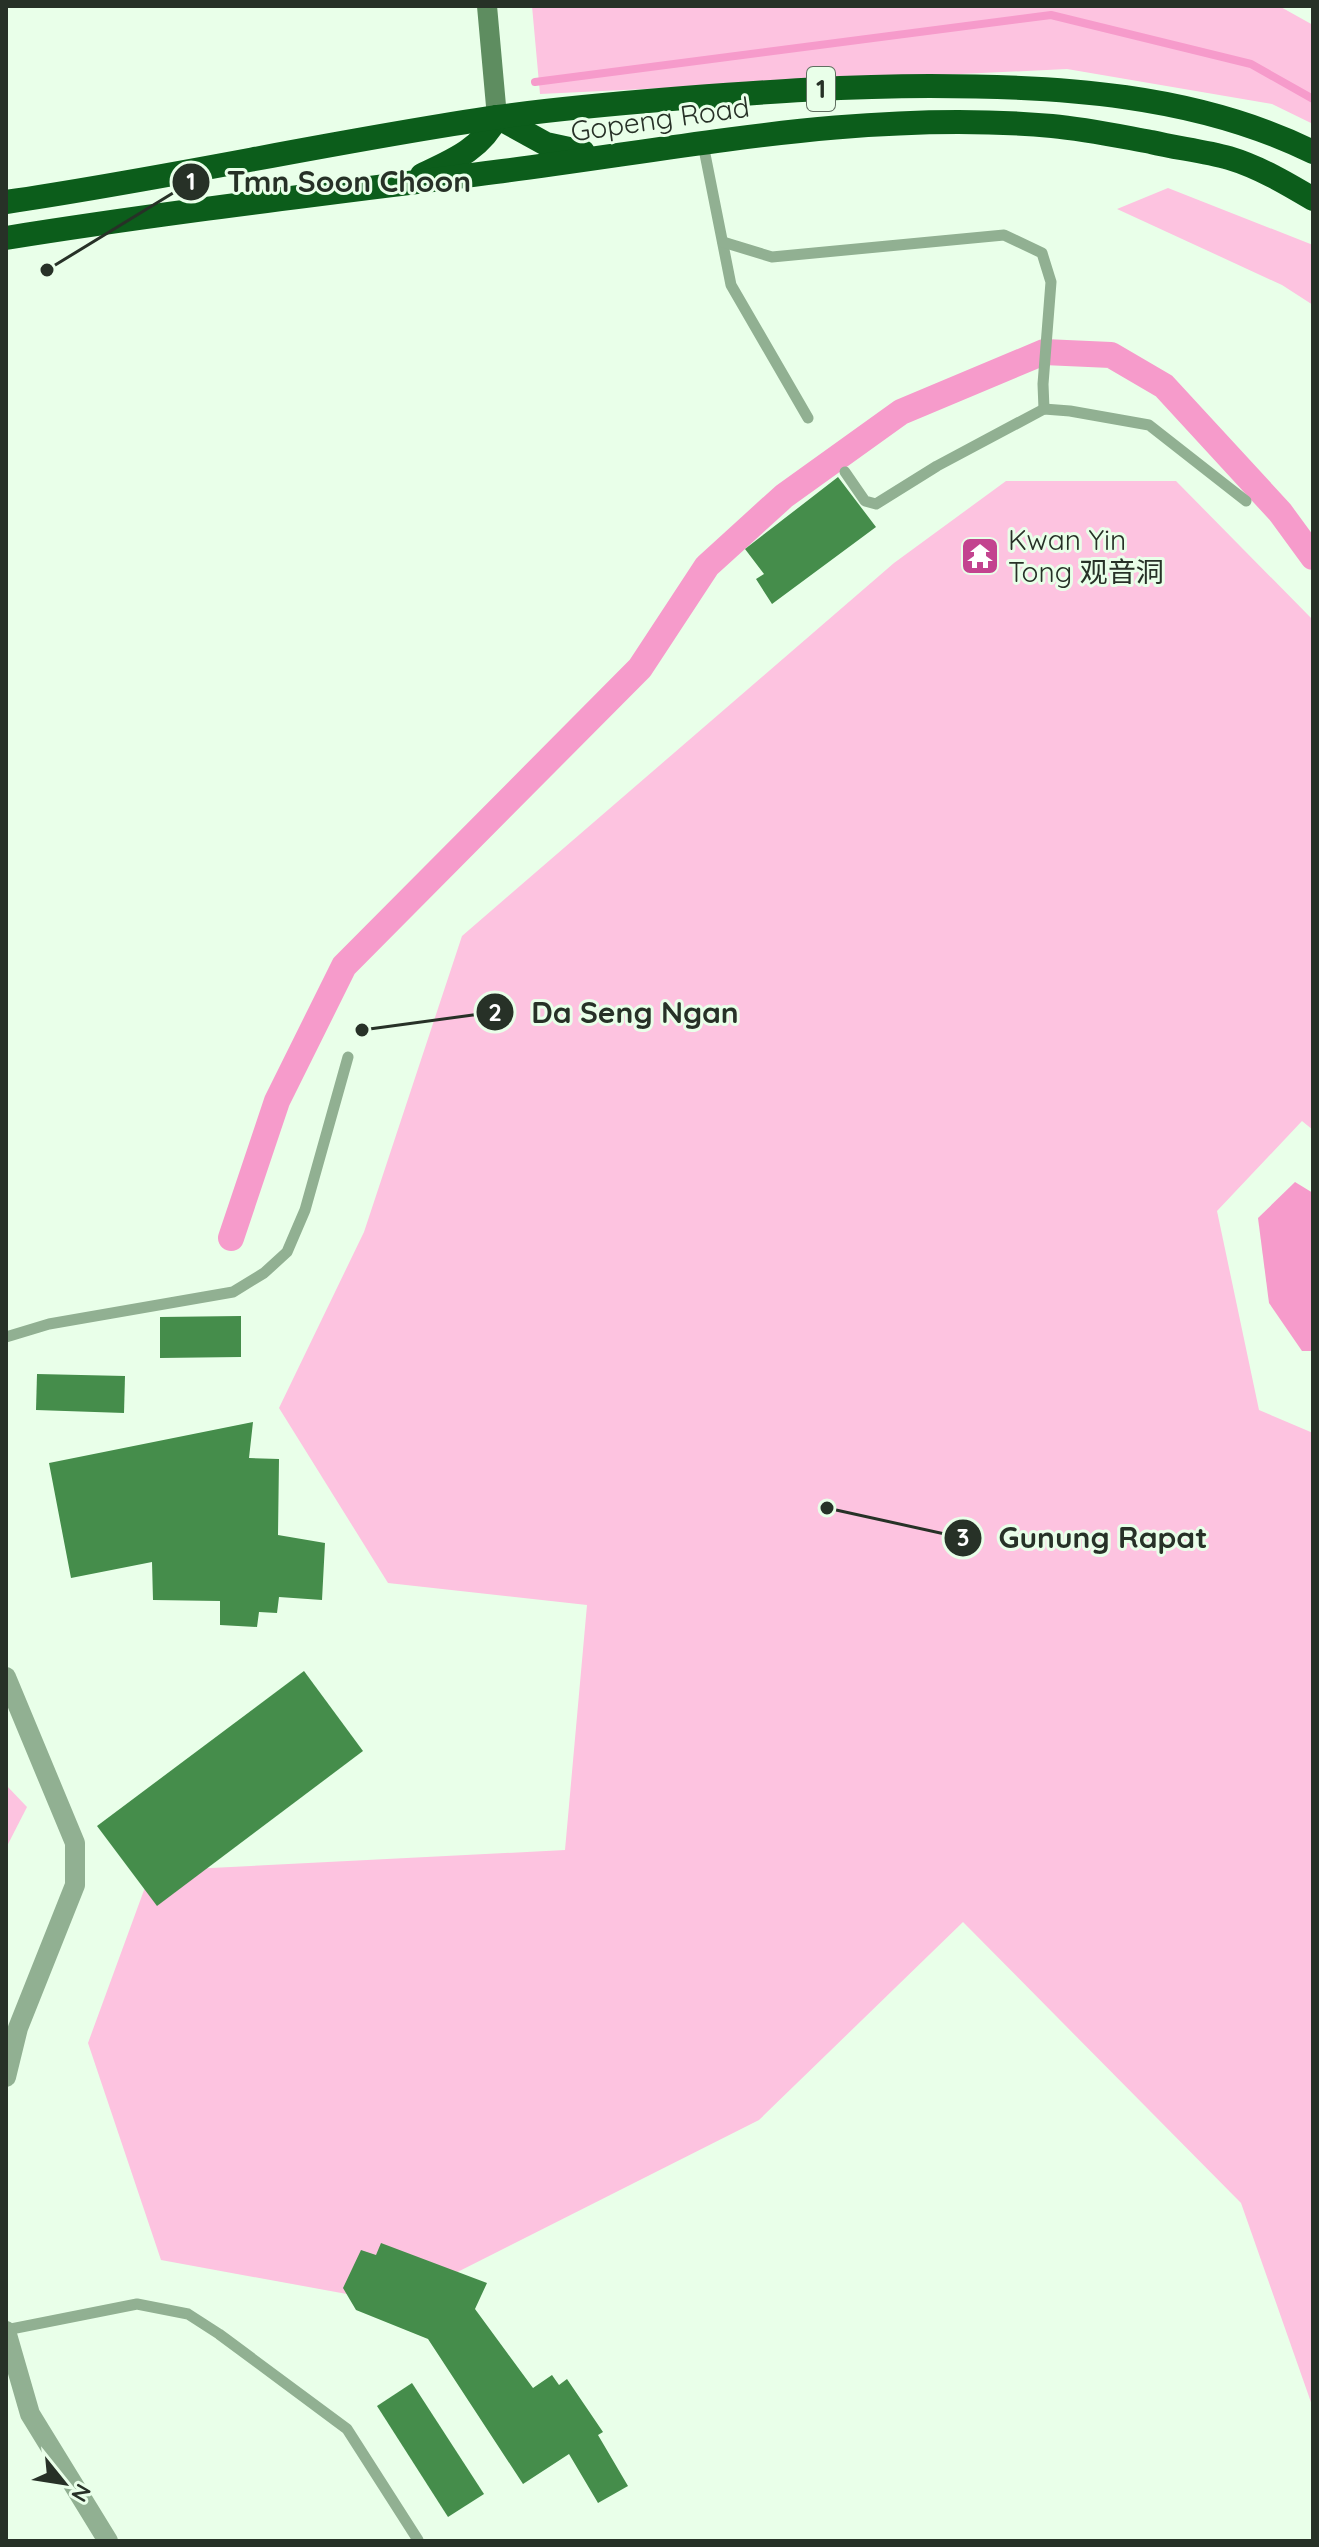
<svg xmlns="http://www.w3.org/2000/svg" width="1319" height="2547" font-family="Quicksand,'Noto Sans SC',sans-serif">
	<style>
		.green { fill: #fdc3e0 }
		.water { fill: #f69bcb }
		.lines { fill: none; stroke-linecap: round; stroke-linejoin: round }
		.stream { stroke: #f69bcb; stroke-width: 8 }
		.canal { stroke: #f69bcb; stroke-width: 26 }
		.building { fill: #458d4b }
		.lane { stroke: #91b092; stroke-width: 11 }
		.street { stroke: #91b092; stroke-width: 20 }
		.secondary { stroke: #5e8d60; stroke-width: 20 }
		.highway { stroke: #0c5d1b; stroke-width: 24 }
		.labels { text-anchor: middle; stroke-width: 6; stroke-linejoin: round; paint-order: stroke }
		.shield { fill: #e9ffe9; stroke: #616f61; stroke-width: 2 }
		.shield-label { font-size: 26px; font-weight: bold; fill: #273127 }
		.street-label { font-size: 28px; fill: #273127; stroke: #e9ffe9 }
		.poi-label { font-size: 28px; fill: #273127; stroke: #e9ffe9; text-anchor: start }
		.leader { fill: none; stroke: #273127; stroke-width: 3 }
		.callout-dot { fill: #273127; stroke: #e9ffe9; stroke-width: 3 }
		.mark-label { font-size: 24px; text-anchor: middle; font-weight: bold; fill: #fff }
		.callout-label { font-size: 30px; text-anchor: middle; font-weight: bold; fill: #273127; stroke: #e9ffe9; stroke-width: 6; stroke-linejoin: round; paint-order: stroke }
	</style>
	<rect width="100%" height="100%" fill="#e9ffe9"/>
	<g class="green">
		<path d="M 532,6 L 1279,6 L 1313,25 L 1313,124 L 1272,104 L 1067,69 L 540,94 Z"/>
		<path d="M 1168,188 L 1313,245 L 1313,305 L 1282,285 L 1117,209 Z"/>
		<path d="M 1006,481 L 1176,481 L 1313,620 L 1313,1130 L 1302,1121 L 1217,1211 L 1259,1410 L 1313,1433 L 1313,2408 L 1241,2203 L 963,1922 L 759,2120 L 396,2303 L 161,2260 L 88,2043 L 151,1871 L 565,1850 L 587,1605 L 388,1583 L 279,1408 L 364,1232 L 462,936 L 894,563 Z"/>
		<path d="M 6,1785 L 27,1807 L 6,1848 Z"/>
	</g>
	<path class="water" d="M 1295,1182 L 1313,1193 L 1313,1351 L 1302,1351 L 1269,1303 L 1258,1218 Z"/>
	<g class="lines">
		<path class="stream" d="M 535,82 L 1051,15 L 1251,64 L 1313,99"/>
		<path class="canal" d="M 231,1238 L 277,1101 L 344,966 L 640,668 L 707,566 L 784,496 L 901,412 L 1044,352 L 1111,355 L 1164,386 L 1280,512 L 1313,557"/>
	</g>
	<g class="building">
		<path d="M 838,477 L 876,527 L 772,604 L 756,579 L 764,574 L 745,549 Z"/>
		<path d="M 241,1316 L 241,1357 L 160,1358 L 160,1317 Z"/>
		<path d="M 37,1374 L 125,1376 L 124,1413 L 36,1410 Z"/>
		<path d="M 253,1422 L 249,1458 L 279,1459 L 278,1535 L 325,1543 L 322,1600 L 279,1597 L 277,1613 L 259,1612 L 257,1627 L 220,1625 L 220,1601 L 153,1600 L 152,1562 L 71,1578 L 49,1463 Z"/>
		<path d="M 304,1671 L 363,1751 L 157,1906 L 97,1826 Z"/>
		<path d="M 381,2243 L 487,2283 L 475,2309 L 533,2388 L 552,2375 L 559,2385 L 567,2379 L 603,2432 L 598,2435 L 628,2486 L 598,2503 L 569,2454 L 523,2484 L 428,2339 L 356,2310 L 343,2288 L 361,2250 L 376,2255 Z"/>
		<path d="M 412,2383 L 484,2494 L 448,2517 L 377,2406 Z"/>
	</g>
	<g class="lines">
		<g class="lane">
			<path d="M 703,144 L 731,285 L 808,418"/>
			<path d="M 723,242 L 772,257 L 1004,235 L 1042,253 L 1051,282 L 1043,384 L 1044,409"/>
			<path d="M 845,472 L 865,501 L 876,504 L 937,466 L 1044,409 L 1070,411 L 1149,425 L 1246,501"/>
			<path d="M 6,1337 L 49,1324 L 233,1292 L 264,1273 L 287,1252 L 305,1210 L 348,1057"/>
			<path d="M 6,2330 L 137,2304 L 188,2314 L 219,2334 L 347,2429 L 418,2540"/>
		</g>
		<g class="street">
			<path d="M 6,1677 L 75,1843 L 75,1885 L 18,2028 L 6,2077"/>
			<path d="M 6,2331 L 30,2414 L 108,2541"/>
		</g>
		<path class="secondary" d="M 487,6 L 497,117"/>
		<g class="highway">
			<path d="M 497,117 L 546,144 L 583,152"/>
			<path d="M 422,175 C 454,160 481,149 497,117"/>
			<path d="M 6,202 C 171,178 333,141 498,117 C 560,108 622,103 684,98 C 765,92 848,86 930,86 C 1059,86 1195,94 1313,152"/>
			<path d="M 6,238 C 168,212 332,193 495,172 C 679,149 865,109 1052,126 C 1085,129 1118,136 1151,142 C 1176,148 1204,151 1229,158 C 1259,167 1286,183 1313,199"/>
		</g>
	</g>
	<defs>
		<g id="temple-square" transform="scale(2)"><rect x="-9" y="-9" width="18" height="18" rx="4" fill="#c3438f" stroke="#e9ffe9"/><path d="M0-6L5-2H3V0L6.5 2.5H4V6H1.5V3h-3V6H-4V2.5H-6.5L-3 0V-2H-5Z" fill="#fff"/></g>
	</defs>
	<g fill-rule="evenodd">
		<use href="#temple-square" x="980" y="556"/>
	</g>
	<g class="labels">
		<rect class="shield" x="807" y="67" width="28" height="44" rx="6"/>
		<g class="shield-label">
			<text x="821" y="98">1</text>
		</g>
		<g class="street-label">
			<text transform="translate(660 119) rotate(-8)" y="10">Gopeng Road</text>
		</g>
		<g class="poi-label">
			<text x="1008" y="550">Kwan Yin<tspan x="1008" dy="32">Tong 观音洞</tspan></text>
		</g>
	</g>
	<path class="leader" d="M47 270L191 182M362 1030L495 1012M827 1508L963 1538"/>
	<g class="callout-dot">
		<circle cx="47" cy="270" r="8"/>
		<circle cx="362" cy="1030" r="8"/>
		<circle cx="827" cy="1508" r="8"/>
		<circle cx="191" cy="182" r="20"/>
		<circle cx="495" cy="1012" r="20"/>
		<circle cx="963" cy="1538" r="20"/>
	</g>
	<g class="mark-label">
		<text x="191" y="190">1</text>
		<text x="495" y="1021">2</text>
		<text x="963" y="1546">3</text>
	</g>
	<g class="callout-label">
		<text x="349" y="192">Tmn Soon Choon</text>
		<text x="635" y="1023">Da Seng Ngan</text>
		<text x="1103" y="1548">Gunung Rapat</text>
	</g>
	<rect width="1319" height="2547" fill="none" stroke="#273127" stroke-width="16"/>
	<g transform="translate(64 2483) rotate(120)" stroke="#e9ffe9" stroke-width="6" paint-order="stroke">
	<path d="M0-6L14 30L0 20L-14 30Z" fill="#273127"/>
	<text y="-12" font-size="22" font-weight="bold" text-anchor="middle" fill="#273127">N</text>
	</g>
</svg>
